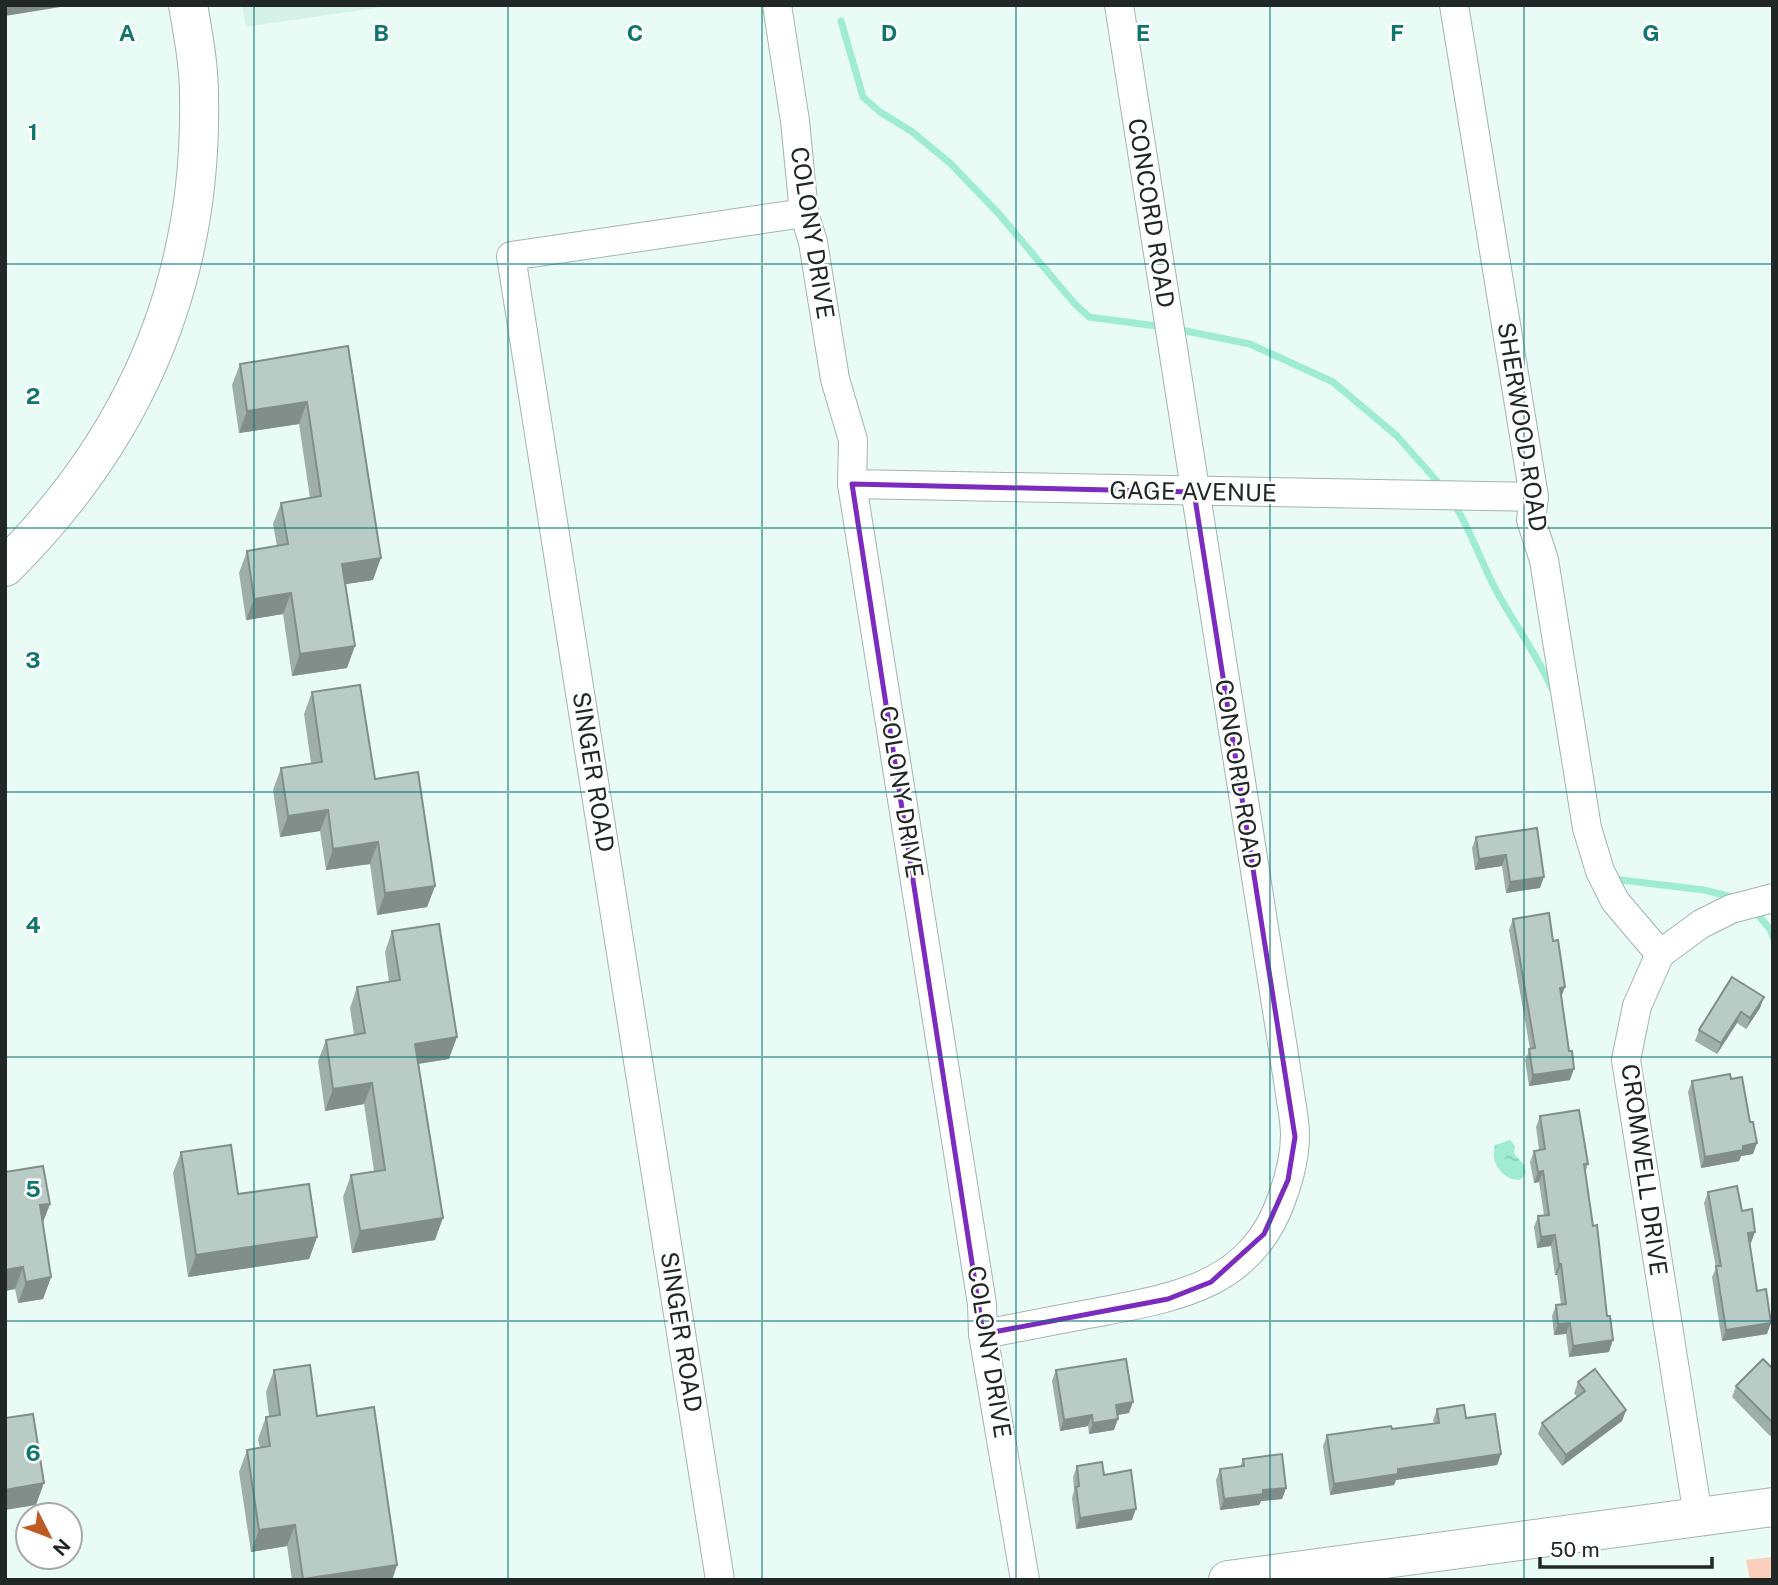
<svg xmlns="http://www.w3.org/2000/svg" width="1778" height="1585" font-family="'Public Sans',sans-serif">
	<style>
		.built { fill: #d6f2e8 }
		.green { fill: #fad0bd }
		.water { fill: url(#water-ripples) }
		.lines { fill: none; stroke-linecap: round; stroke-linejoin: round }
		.stream { stroke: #9fecd2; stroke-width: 7 }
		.street-casing { stroke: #a2b4ad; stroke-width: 30 }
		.secondary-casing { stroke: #a2b4ad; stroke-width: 40 }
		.street { stroke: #fff; stroke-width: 28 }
		.secondary { stroke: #fff; stroke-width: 38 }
		.wall { fill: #9eafa9 }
		.shaded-wall { fill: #818e89 }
		.building { fill: #b8cbc4; stroke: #818e89; stroke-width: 2 }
		.marked { fill: none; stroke: #7b2cbf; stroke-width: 5; stroke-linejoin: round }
		.grid { fill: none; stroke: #0f766e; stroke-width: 2; stroke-opacity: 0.55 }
		.labels { text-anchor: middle; stroke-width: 5; stroke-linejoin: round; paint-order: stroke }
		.street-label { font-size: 24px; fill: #202725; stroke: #fff }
		.grid-label { font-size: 23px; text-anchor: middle; font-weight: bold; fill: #0f766e; stroke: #fff; stroke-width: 5; stroke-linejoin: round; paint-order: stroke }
	</style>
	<defs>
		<pattern id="water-ripples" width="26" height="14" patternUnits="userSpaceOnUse" patternTransform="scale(1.75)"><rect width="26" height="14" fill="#9fecd2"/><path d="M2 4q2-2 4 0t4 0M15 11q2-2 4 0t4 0" fill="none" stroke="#89cab4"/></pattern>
	</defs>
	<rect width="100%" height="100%" fill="#e8fcf5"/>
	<path class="built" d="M 242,5 L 396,5 L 246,27 Z"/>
	<path class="green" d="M 1773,1557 L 1773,1580 L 1750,1580 L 1746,1560 Z"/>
	<path class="water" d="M 1510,1140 L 1515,1146 L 1514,1153 C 1520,1162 1534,1171 1519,1180 C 1501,1179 1490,1162 1495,1145 Z"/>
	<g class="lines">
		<g class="stream">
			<path d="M 841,21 L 863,97 L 880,112 L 911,131 L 950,163 L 999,214 L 1074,303 L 1089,317 L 1164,327"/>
			<path d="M 1176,329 L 1250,344 L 1333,382 L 1397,436 L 1443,488"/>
			<path d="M 1454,504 C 1472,532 1481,563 1497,592 C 1515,625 1538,656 1553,691"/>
			<path d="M 1613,879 L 1704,890 L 1736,898"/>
			<path d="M 1754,910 L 1770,929 L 1773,937"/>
		</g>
		<g class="street-casing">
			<g id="street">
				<path d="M 777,5 L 795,121 L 804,213 L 813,242 L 835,379 L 853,440 L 852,484 L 982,1304 L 983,1334 L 1025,1580"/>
				<path d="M 1454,5 L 1534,497 L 1531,520 L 1544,560 L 1587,828 L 1600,871 L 1615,901 L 1660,954"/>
				<path d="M 852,484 L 1534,497"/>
				<path d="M 983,1334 C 1022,1327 1060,1319 1099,1312 C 1178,1297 1252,1285 1282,1198 C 1289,1179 1295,1155 1295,1135 C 1295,1119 1291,1103 1289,1087 L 1119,5"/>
				<path d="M 1698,1516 L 1626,1060 L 1637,1006 L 1660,954 L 1701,924 L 1731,909 L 1773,898"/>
				<path d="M 720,1580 L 511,256 L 804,213"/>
			</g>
		</g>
		<g class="secondary-casing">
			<g id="secondary">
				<path d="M 5,567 C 136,437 203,280 199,95 C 199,65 193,34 188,5"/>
				<path d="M 1228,1580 L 1773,1507"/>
			</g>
		</g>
		<use href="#street" class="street"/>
		<use href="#secondary" class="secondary"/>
	</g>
	<g class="wall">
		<path d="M 348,346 L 373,580 L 345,584 L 347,668 L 292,676 L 283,614 L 246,620 L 239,573 L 247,551 L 277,546 L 273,524 L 281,503 L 310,498 L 299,424 L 239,433 L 232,385 L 240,364 Z"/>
		<path d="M 312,692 L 375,779 L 435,886 L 427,907 L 377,915 L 370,864 L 326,870 L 320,831 L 280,837 L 273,790 L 281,768 L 311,763 L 304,714 Z"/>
		<path d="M 1537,828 L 1540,888 L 1506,893 L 1502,866 L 1475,870 L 1472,848 L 1476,837 Z"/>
		<path d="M 1513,919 L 1561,997 L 1570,1080 L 1529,1086 L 1525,1060 L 1530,1049 L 1509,930 Z"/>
		<path d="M 392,931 L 449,1059 L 419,1064 L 435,1240 L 352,1253 L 343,1197 L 351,1175 L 374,1171 L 364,1104 L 325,1111 L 318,1061 L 326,1040 L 354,1035 L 350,1008 L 357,987 L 389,982 L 385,952 Z"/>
		<path d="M 1732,977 L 1760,1008 L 1746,1029 L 1737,1023 L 1717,1054 L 1695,1041 L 1699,1030 Z"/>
		<path d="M 1731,1079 L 1750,1122 L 1753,1154 L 1741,1156 L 1739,1161 L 1701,1168 L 1688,1092 L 1692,1081 Z"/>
		<path d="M 1540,1116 L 1588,1164 L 1585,1173 L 1609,1352 L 1569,1357 L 1566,1334 L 1554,1335 L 1552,1316 L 1556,1305 L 1561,1305 L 1557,1275 L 1555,1275 L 1551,1246 L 1537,1248 L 1534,1227 L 1538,1216 L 1544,1215 L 1539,1182 L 1534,1183 L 1530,1162 L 1534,1151 L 1539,1150 L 1536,1127 Z"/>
		<path d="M 181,1152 L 238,1194 L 317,1237 L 309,1259 L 188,1277 L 173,1173 Z"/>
		<path d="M 1708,1192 L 1742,1211 L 1751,1243 L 1750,1243 L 1757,1291 L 1767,1334 L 1722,1341 L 1712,1277 L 1716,1268 L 1704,1203 Z"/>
		<path d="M 50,1204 L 42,1223 L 51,1277 L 43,1299 L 18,1303 L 15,1289 L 5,1291 Z"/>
		<path d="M 1773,1369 L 1773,1434 L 1770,1436 L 1732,1397 L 1736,1386 Z"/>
		<path d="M 274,1370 L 317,1416 L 397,1565 L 392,1580 L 292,1580 L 287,1546 L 251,1552 L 239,1472 L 247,1450 L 260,1448 L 258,1439 L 266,1417 L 269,1416 L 266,1392 Z"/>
		<path d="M 1056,1370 L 1129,1413 L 1117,1415 L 1114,1430 L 1089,1434 L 1088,1426 L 1060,1431 L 1052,1381 Z"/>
		<path d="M 1578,1382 L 1626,1410 L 1622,1421 L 1562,1466 L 1538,1434 L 1542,1423 L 1577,1397 L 1574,1393 Z"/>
		<path d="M 1437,1409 L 1466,1418 L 1501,1454 L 1497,1465 L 1396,1480 L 1394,1485 L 1330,1495 L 1323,1446 L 1327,1435 L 1392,1429 L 1434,1423 L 1433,1420 Z"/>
		<path d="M 1243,1459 L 1286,1488 L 1282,1499 L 1261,1501 L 1259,1505 L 1220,1510 L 1216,1480 L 1220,1469 L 1240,1467 Z"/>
		<path d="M 1077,1466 L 1104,1475 L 1132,1520 L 1076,1529 L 1072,1498 L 1074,1490 L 1073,1477 Z"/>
	</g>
	<g class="shaded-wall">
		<path d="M 5,5 L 73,5 L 5,16 Z"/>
		<path d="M 307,402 L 299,424 L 239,433 L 247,411 Z"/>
		<path d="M 381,558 L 373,580 L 334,586 L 342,564 Z"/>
		<path d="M 291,593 L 283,614 L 246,620 L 254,599 Z"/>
		<path d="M 355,646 L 347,668 L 292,676 L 300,654 Z"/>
		<path d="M 328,810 L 320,831 L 280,837 L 288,816 Z"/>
		<path d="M 378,842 L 370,864 L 326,870 L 333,849 Z"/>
		<path d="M 1506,855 L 1502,866 L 1475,870 L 1479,859 Z"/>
		<path d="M 1544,877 L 1540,888 L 1506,893 L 1510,882 Z"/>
		<path d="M 435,886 L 427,907 L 377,915 L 385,893 Z"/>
		<path d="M 1565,987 L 1561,998 L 1560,988 Z"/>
		<path d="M 1764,997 L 1760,1008 L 1746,1029 L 1750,1018 Z"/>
		<path d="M 1741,1012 L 1737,1023 L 1717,1054 L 1721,1043 Z"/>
		<path d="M 457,1037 L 449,1059 L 408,1065 L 415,1044 Z"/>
		<path d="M 1574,1069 L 1570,1080 L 1529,1086 L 1533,1075 Z"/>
		<path d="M 372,1083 L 364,1104 L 325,1111 L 333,1089 Z"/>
		<path d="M 1757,1143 L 1753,1154 L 1741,1156 L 1739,1161 L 1701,1168 L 1705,1157 L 1743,1146 Z"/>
		<path d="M 1543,1171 L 1539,1182 L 1534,1183 L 1538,1172 Z"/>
		<path d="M 50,1204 L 42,1225 L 40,1205 Z"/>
		<path d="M 443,1218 L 435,1240 L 352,1253 L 360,1231 Z"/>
		<path d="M 1755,1232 L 1751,1243 L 1744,1244 L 1748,1233 Z"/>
		<path d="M 1555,1235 L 1551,1246 L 1537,1248 L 1541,1237 Z"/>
		<path d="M 317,1237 L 309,1259 L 188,1277 L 196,1255 Z"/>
		<path d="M 1559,1264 L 1561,1264 L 1557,1275 L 1555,1275 Z"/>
		<path d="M 23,1267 L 15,1289 L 5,1291 L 5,1270 Z"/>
		<path d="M 51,1277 L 43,1299 L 18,1303 L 26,1282 Z"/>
		<path d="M 1570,1323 L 1566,1334 L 1554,1335 L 1558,1324 Z"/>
		<path d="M 1771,1323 L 1767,1334 L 1722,1341 L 1726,1330 Z"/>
		<path d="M 1613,1340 L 1609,1352 L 1569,1357 L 1573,1346 Z"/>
		<path d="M 1133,1402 L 1129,1413 L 1112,1416 L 1116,1405 Z"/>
		<path d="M 1626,1410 L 1622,1421 L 1562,1466 L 1566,1455 Z"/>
		<path d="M 1092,1415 L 1088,1426 L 1060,1431 L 1064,1420 Z"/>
		<path d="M 1118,1419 L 1114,1430 L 1089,1434 L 1093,1423 Z"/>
		<path d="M 1501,1454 L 1497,1465 L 1396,1480 L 1394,1485 L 1330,1495 L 1334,1484 L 1398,1469 Z"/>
		<path d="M 44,1483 L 36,1505 L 5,1510 L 5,1490 Z"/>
		<path d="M 1286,1488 L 1282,1499 L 1261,1501 L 1259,1505 L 1220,1510 L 1224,1499 L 1263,1490 Z"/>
		<path d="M 1136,1509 L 1132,1520 L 1076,1529 L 1080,1518 Z"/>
		<path d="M 295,1525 L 287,1546 L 251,1552 L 259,1530 Z"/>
		<path d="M 397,1565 L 392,1580 L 303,1580 Z"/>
	</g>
	<g class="building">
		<path d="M 348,346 L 381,558 L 342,564 L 355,646 L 300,654 L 291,593 L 254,599 L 247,551 L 288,544 L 281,503 L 321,496 L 307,402 L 247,411 L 240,364 Z"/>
		<path d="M 360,685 L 375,779 L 418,772 L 435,886 L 385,893 L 378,842 L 333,849 L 328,810 L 288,816 L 281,768 L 322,762 L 312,692 Z"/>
		<path d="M 1537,828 L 1544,877 L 1510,882 L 1506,855 L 1479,859 L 1476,837 Z"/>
		<path d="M 1549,913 L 1553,941 L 1558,940 L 1565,987 L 1560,988 L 1569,1051 L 1572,1051 L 1574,1069 L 1533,1075 L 1529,1049 L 1535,1048 L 1513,919 Z"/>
		<path d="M 439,924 L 457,1037 L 415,1044 L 443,1218 L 360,1231 L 351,1175 L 385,1170 L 372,1083 L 333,1089 L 326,1040 L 365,1033 L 357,987 L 400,980 L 392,931 Z"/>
		<path d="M 1732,977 L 1764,997 L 1750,1018 L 1741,1012 L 1721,1043 L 1699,1030 Z"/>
		<path d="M 1730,1074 L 1731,1079 L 1742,1077 L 1750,1122 L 1753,1122 L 1757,1143 L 1743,1146 L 1743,1150 L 1705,1157 L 1692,1081 Z"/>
		<path d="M 1579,1110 L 1588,1164 L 1584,1164 L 1593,1226 L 1597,1225 L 1607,1316 L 1610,1316 L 1613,1340 L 1573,1346 L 1570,1323 L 1558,1324 L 1556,1305 L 1566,1304 L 1561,1264 L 1559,1264 L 1555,1235 L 1541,1237 L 1538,1216 L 1549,1215 L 1543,1171 L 1538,1172 L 1534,1151 L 1545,1149 L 1540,1116 Z"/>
		<path d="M 231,1145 L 238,1194 L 309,1184 L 317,1237 L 196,1255 L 181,1152 Z"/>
		<path d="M 43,1166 L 50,1204 L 40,1205 L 51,1277 L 26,1282 L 23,1267 L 5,1270 L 5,1172 Z"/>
		<path d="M 1737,1186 L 1742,1211 L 1752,1209 L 1755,1232 L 1748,1233 L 1757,1291 L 1766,1289 L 1771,1323 L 1726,1330 L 1716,1266 L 1721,1266 L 1708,1192 Z"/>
		<path d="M 1126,1359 L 1133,1402 L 1116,1405 L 1118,1419 L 1093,1423 L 1092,1415 L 1064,1420 L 1056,1370 Z"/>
		<path d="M 1763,1359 L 1773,1369 L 1773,1423 L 1736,1386 Z"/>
		<path d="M 310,1365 L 317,1416 L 374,1407 L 397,1565 L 303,1579 L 295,1525 L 259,1530 L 247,1450 L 270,1446 L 266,1417 L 280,1415 L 274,1370 Z"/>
		<path d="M 1595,1369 L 1626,1410 L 1566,1455 L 1542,1423 L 1585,1391 L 1578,1382 Z"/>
		<path d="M 1464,1405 L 1466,1418 L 1495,1414 L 1501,1454 L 1398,1469 L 1398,1474 L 1334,1484 L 1327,1435 L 1391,1426 L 1392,1429 L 1439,1423 L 1437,1409 Z"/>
		<path d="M 33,1414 L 44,1483 L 5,1490 L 5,1418 Z"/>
		<path d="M 1282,1454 L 1286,1488 L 1263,1490 L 1263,1494 L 1224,1499 L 1220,1469 L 1244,1466 L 1243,1459 Z"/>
		<path d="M 1102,1462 L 1104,1475 L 1131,1470 L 1136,1509 L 1080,1518 L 1076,1487 L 1079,1486 L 1077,1466 Z"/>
	</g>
	<path class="marked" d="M 852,484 L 1194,492 L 1295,1137 L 1288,1180 L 1264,1234 L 1211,1282 L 1168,1299 L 983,1334 Z"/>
	<path class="grid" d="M 254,5 L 254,1580M 508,5 L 508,1580M 762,5 L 762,1580M 1016,5 L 1016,1580M 1270,5 L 1270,1580M 1524,5 L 1524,1580M 5,264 L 1773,264M 5,528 L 1773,528M 5,792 L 1773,792M 5,1057 L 1773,1057M 5,1321 L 1773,1321"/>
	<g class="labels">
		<g class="street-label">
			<text transform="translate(1151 213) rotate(81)" y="8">CONCORD ROAD</text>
			<text transform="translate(812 233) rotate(81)" y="8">COLONY DRIVE</text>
			<text transform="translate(1522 427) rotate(81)" y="8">SHERWOOD ROAD</text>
			<text transform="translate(1193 492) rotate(1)" y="8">GAGE AVENUE</text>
			<text transform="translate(593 772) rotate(81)" y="8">SINGER ROAD</text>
			<text transform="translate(1238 774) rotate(81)" y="8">CONCORD ROAD</text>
			<text transform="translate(901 792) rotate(81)" y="8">COLONY DRIVE</text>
			<text transform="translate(1644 1170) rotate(82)" y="8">CROMWELL DRIVE</text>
			<text transform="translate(681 1332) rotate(81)" y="8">SINGER ROAD</text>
			<text transform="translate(989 1352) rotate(81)" y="8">COLONY DRIVE</text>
		</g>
	</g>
	<g class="grid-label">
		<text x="127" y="41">A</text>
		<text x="381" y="41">B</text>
		<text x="635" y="41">C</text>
		<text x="889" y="41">D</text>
		<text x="1143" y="41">E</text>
		<text x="1397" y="41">F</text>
		<text x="1651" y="41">G</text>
		<text x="33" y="140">1</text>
		<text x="33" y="404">2</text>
		<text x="33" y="668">3</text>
		<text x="33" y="933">4</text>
		<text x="33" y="1197">5</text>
		<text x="33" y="1461">6</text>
	</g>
	<rect width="1778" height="1585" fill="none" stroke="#202725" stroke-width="14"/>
	<g transform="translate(49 1536) rotate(132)"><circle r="33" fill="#ffffff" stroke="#a6a9a8" stroke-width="2"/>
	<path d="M0-5L12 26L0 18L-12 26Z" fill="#be5b24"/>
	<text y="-10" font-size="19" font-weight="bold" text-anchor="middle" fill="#202725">N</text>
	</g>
	<path d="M1540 1557v10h172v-10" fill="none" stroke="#202725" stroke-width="3.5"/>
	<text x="1550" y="1557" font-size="21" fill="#202725" stroke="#ffffff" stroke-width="5" paint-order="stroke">50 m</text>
</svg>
